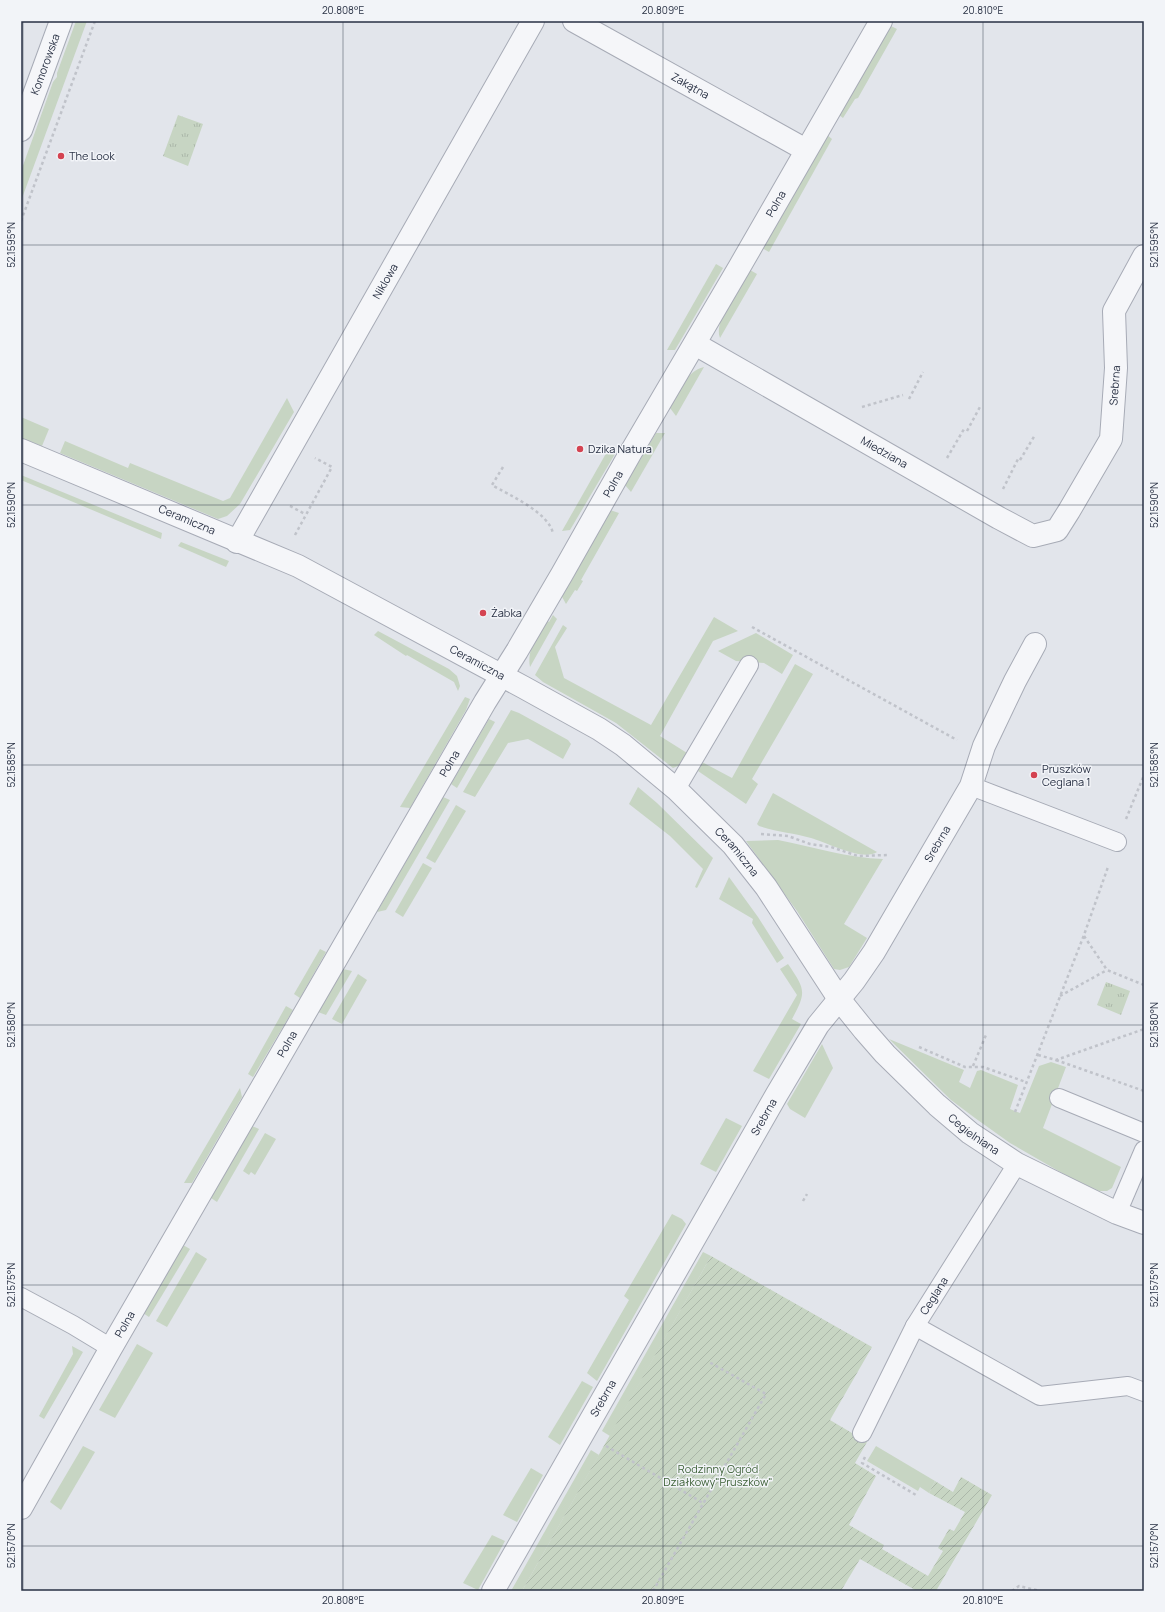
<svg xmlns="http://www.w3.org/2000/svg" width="1165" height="1612" font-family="Manrope,sans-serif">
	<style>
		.grass { fill: #c7d5c3 }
		.park { fill: url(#park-tufts) }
		.garden { fill: url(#garden-furrows) }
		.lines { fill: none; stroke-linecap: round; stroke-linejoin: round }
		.service-casing { stroke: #a7abb6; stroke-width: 20 }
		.minor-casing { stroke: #a7abb6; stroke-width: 24 }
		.tertiary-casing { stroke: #a7abb6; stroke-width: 24 }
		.path { stroke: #c0c3ca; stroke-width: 2.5; stroke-dasharray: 3 3; stroke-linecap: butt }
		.service { stroke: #f5f6f9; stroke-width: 18 }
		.minor { stroke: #f5f6f9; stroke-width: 22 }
		.tertiary { stroke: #f5f6f9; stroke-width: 22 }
		.ticks { fill: none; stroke: #293144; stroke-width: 1; stroke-opacity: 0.45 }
		.poi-dot { fill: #d44351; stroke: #f2f4f8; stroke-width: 1.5 }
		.labels { text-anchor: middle; stroke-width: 3; stroke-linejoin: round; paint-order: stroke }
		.street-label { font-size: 11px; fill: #293144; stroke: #f2f4f8 }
		.poi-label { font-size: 11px; fill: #293144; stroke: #f2f4f8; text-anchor: start }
		.park-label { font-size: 11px; fill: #3c6036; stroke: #f2f4f8 }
		.neatline { fill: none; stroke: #293144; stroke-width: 1.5 }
		.ticks-label { font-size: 10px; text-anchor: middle; fill: #293144 }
	</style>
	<defs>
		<pattern id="park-tufts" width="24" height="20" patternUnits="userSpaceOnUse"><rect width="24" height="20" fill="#c7d5c3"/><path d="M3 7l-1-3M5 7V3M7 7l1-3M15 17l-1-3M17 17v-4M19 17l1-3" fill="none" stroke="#abb7a9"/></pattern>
		<pattern id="garden-furrows" width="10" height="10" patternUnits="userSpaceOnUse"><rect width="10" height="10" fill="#c7d5c3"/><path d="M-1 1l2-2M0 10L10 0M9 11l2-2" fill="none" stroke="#abb7a9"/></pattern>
	</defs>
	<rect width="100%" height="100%" fill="#e2e5eb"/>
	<g class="grass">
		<path d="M 76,21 L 87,21 L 21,201 L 21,171 L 53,82 L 57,77 L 57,73 Z"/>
		<path d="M 891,26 L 897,29 L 858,98 L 855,99 L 843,118 L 839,115 Z"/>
		<path d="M 827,135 L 832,139 L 769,252 L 762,248 Z"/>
		<path d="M 716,264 L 723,268 L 675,350 L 667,350 Z"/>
		<path d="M 750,270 L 757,274 L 720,338 C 713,321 740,285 750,270 Z"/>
		<path d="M 704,367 L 676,416 L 670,408 C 678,393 686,371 704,367 Z"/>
		<path d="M 287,398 L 294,412 L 240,504 L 227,516 L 218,519 L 60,453 L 65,441 L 128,468 L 130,463 L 223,501 L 230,498 Z"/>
		<path d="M 21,417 L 49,429 L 42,446 L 21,438 Z"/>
		<path d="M 656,433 L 665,433 L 631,492 L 625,485 Z"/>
		<path d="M 608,450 L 615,454 L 570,530 L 562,531 Z"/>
		<path d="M 21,475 L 162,533 L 161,539 L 21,480 Z"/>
		<path d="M 610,510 L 619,513 L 581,580 L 583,581 L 577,591 L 575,590 L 566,604 L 561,595 Z"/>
		<path d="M 181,542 L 229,561 L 226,567 L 178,546 Z"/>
		<path d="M 553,615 L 557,619 L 530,667 C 527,649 537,635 546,620 L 549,622 Z"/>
		<path d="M 714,617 L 738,631 L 713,641 L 660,736 L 687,753 L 678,766 L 673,768 L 616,723 L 543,682 L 535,675 L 563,625 L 567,628 L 555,647 L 564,678 L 651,725 Z"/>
		<path d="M 378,631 L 449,669 L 457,676 L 460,686 L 458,691 L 454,682 L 407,655 L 406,656 L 374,635 Z"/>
		<path d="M 756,633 L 793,655 L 782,674 L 764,663 L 736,661 L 718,651 Z"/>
		<path d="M 795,664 L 813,674 L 752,779 L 758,784 L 746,804 L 698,771 L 702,762 L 732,778 Z"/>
		<path d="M 465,697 L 470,699 L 466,710 L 410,808 L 400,807 Z"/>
		<path d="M 511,710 L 519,713 L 568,740 L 571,744 L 563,759 L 528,739 L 508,743 L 475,797 L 463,792 Z"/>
		<path d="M 489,719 L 495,722 L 457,788 L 451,784 Z"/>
		<path d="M 638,787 L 657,803 L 713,858 L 697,888 L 695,887 L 703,869 L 670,836 L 629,804 Z"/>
		<path d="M 773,793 L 877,852 C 863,862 826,842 811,838 C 794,833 776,832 759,826 L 757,824 Z"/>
		<path d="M 443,797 L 450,800 L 386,910 L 377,912 Z"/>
		<path d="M 456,805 L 466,811 L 435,863 L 426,858 Z"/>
		<path d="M 778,840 C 813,847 848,858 883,859 L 844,924 L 867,938 L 849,967 L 840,970 L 834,969 L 797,911 L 746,841 Z"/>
		<path d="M 423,863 L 432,868 L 403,917 L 395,912 Z"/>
		<path d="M 729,877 L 758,917 L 784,958 L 777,963 L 752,923 L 753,919 L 719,899 Z"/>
		<path d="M 320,949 L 326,952 L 300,998 L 294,994 Z"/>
		<path d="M 788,964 C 805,989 807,992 792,1019 L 801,1024 L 769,1079 L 753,1071 L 797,995 L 780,969 Z"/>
		<path d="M 343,969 L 352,971 L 326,1015 L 318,1012 Z"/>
		<path d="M 358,974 L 367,980 L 342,1024 L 332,1019 Z"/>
		<path d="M 286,1006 L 293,1010 L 253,1077 L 248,1074 Z"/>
		<path d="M 889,1039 L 964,1070 L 959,1082 L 970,1088 L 977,1071 L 981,1070 L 1018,1085 L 1010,1109 L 1020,1113 L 1039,1066 L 1051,1062 L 1066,1067 L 1043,1128 L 1121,1167 L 1112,1188 L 1107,1191 L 1099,1191 L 1069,1177 L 1010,1143 L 975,1118 L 951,1100 Z"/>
		<path d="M 822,1044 L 833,1068 L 805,1118 L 790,1109 L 787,1104 Z"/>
		<path d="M 240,1088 L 242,1097 L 192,1183 L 184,1183 Z"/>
		<path d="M 726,1118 L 742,1126 L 716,1172 L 700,1164 Z"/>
		<path d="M 252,1126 L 259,1129 L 217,1202 L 211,1198 Z"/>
		<path d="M 265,1133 L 276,1139 L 255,1175 L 251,1172 L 249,1175 L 243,1171 Z"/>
		<path d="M 672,1214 L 682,1219 L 686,1224 L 597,1381 L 587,1373 L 629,1300 L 624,1296 Z"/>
		<path d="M 183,1245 L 190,1249 L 149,1317 L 143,1313 Z"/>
		<path d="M 196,1252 L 207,1259 L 167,1327 L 156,1321 Z"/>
		<path d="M 703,1252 L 711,1256 L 610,1436 L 602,1431 Z"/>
		<path d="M 137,1344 L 153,1353 L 115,1418 L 99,1410 Z"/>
		<path d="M 72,1346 L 83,1352 L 44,1419 L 39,1416 L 73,1354 Z"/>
		<path d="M 582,1381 L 593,1387 L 560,1445 L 548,1437 Z"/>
		<path d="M 83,1446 L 95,1452 L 61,1510 L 50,1502 Z"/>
		<path d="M 876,1446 L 935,1481 L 929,1493 L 920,1487 L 918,1491 L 867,1461 Z"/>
		<path d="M 591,1450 L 599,1455 L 522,1591 L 511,1591 Z"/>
		<path d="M 531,1468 L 543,1475 L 517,1522 L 503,1515 Z"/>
		<path d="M 492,1535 L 505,1541 L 478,1590 L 463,1583 Z"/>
	</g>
	<g class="park">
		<path d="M 178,115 L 203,124 L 188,166 L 163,156 Z"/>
		<path d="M 1106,982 L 1130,991 L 1121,1015 L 1097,1005 Z"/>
	</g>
	<path class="garden" d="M 711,1256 L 872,1347 L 830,1420 L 867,1442 L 855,1463 L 876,1476 L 849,1525 L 884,1545 L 882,1549 L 928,1576 L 943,1551 L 938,1548 L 949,1529 L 954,1531 L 965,1512 L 929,1493 L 935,1481 L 953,1492 L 961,1477 L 992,1495 L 936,1591 L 917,1591 L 860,1559 L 841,1591 L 522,1591 Z"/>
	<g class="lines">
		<g class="service-casing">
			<g id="service">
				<path d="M 971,786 L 1117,842"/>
				<path d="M 676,789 L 749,665"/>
				<path d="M 1059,1098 L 1144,1133"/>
				<path d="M 1117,1213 L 1144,1150"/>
				<path d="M 21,1297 L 73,1325 L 111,1348"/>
				<path d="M 915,1326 L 1040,1396 L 1128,1386 L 1144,1392"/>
				<path id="s1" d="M 862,1433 L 915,1326 L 1017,1164"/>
			</g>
		</g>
		<g class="minor-casing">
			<g id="minor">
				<path id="s2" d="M 574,21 L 806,150"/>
				<path id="s3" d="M 695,344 L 999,518 L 1033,536 L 1057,530 L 1069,511 L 1111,439 L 1116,368 L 1114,311 L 1144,256"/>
				<path id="s4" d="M 21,450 L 298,566 L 523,687 L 599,729 L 623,745 L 676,789 L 733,845 L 766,887 L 839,999 L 864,1030 L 885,1054 L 937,1105 L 970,1133 L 1017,1164 L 1117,1213 L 1144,1223"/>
				<path id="s5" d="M 237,542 L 533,21"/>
				<path id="s6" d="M 21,1508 L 111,1348 L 485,702 L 517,651 L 562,574 L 631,452 L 740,266 L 881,21"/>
				<path id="s7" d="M 493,1591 L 777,1094 L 818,1025 L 854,981 L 874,952 L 971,786 L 984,746 L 1015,681 L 1035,644"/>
			</g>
		</g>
		<g class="tertiary-casing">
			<g id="tertiary">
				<path id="s8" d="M 21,130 L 61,21"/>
			</g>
		</g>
		<g class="path">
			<path d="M 21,221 L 95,21"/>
			<path d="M 909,399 L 923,372"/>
			<path d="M 862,407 L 903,395"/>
			<path d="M 967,431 L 981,405"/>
			<path d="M 947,458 L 964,429"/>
			<path d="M 1020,460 L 1035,435"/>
			<path d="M 503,467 L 492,485 C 509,495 550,513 553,534"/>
			<path d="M 1003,489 L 1018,459"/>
			<path d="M 290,506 L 305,514"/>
			<path d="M 295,535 L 332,467 L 315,458"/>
			<path d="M 752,627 L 957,740"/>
			<path d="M 1126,819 L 1144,775"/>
			<path d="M 761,834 L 788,836 L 810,844 L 831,847 L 858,856 L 889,855"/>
			<path d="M 1084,936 L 1107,970 L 1144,985"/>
			<path d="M 1060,996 L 1107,970"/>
			<path d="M 919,1047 L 965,1067 L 983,1067 L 1026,1082"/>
			<path d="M 1038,1055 L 1056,1060 L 1144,1029"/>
			<path d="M 1056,1060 L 1144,1091"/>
			<path d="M 973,1066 L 986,1035"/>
			<path d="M 1015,1112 L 1084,935 L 1108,867"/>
			<path d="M 803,1201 L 807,1194"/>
			<path d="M 606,1446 L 703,1503"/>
			<path d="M 865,1457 L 862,1463 L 916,1495"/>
			<path d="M 653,1591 L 766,1394 L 709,1362"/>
			<path d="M 1012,1591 L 1019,1586 L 1040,1591"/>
		</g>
		<use href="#service" class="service"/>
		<use href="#minor" class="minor"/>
		<use href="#tertiary" class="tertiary"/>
	</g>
	<path class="ticks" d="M 23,21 L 23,1591M 343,21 L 343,1591M 663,21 L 663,1591M 983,21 L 983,1591M 21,245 L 1144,245M 21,505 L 1144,505M 21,765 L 1144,765M 21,1025 L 1144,1025M 21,1285 L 1144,1285M 21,1546 L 1144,1546"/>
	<g class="poi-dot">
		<circle cx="61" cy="156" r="4"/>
		<circle cx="580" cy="449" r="4"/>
		<circle cx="483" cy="613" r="4"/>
		<circle cx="1034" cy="775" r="4"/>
	</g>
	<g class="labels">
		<g class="street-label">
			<text dy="4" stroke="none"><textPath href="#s8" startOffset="70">Komorowska</textPath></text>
			<text dy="4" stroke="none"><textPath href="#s2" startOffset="133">Zakątna</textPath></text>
			<text dy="4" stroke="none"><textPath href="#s6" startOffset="1507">Polna</textPath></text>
			<text dy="4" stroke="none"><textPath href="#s5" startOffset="300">Niklowa</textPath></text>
			<text dy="4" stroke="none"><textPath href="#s3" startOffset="573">Srebrna</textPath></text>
			<text dy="4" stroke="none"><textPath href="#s3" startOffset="218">Miedziana</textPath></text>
			<text dy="4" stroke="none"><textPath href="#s6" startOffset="1183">Polna</textPath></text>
			<text dy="4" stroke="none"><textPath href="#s4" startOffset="180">Ceramiczna</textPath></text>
			<text dy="4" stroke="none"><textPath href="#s4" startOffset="504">Ceramiczna</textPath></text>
			<text dy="4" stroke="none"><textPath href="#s6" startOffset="859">Polna</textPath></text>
			<text dy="4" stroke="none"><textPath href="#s7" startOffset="870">Srebrna</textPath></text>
			<text dy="4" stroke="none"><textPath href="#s4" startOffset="828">Ceramiczna</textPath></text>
			<text dy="4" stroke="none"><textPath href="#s6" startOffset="535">Polna</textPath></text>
			<text dy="4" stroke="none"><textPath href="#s7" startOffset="546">Srebrna</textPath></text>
			<text dy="4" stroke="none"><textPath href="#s4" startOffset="1199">Cegielniana</textPath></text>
			<text dy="4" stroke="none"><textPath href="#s1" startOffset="155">Ceglana</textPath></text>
			<text dy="4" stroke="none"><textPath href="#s6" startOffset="211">Polna</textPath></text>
			<text dy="4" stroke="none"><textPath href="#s7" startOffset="222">Srebrna</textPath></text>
		</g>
		<g class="poi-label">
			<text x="69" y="160">The Look</text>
			<text x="588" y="453">Dzika Natura</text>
			<text x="491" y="617">Żabka</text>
			<text x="1042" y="773">Pruszków<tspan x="1042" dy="13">Ceglana 1</tspan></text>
		</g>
		<g class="park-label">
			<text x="718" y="1473">Rodzinny Ogród<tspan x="718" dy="13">Działkowy"Pruszków"</tspan></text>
		</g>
	</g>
	<rect width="1165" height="1612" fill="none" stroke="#f2f4f8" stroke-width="44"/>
	<rect x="22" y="22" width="1121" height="1568" class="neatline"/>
	<g class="ticks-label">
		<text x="343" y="14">20.808°E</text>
		<text x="663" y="14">20.809°E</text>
		<text x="983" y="14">20.810°E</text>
		<text transform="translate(11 245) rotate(-90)" y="4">52.1595°N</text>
		<text transform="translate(1154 245) rotate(-90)" y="4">52.1595°N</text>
		<text transform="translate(11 505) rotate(-90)" y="4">52.1590°N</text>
		<text transform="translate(1154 505) rotate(-90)" y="4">52.1590°N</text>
		<text transform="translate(11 765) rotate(-90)" y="4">52.1585°N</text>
		<text transform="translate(1154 765) rotate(-90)" y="4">52.1585°N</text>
		<text transform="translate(11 1025) rotate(-90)" y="4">52.1580°N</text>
		<text transform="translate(1154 1025) rotate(-90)" y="4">52.1580°N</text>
		<text transform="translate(11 1285) rotate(-90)" y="4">52.1575°N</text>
		<text transform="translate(1154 1285) rotate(-90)" y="4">52.1575°N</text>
		<text transform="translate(11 1546) rotate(-90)" y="4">52.1570°N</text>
		<text transform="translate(1154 1546) rotate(-90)" y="4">52.1570°N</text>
		<text x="343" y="1604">20.808°E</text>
		<text x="663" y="1604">20.809°E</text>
		<text x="983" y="1604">20.810°E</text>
	</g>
</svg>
